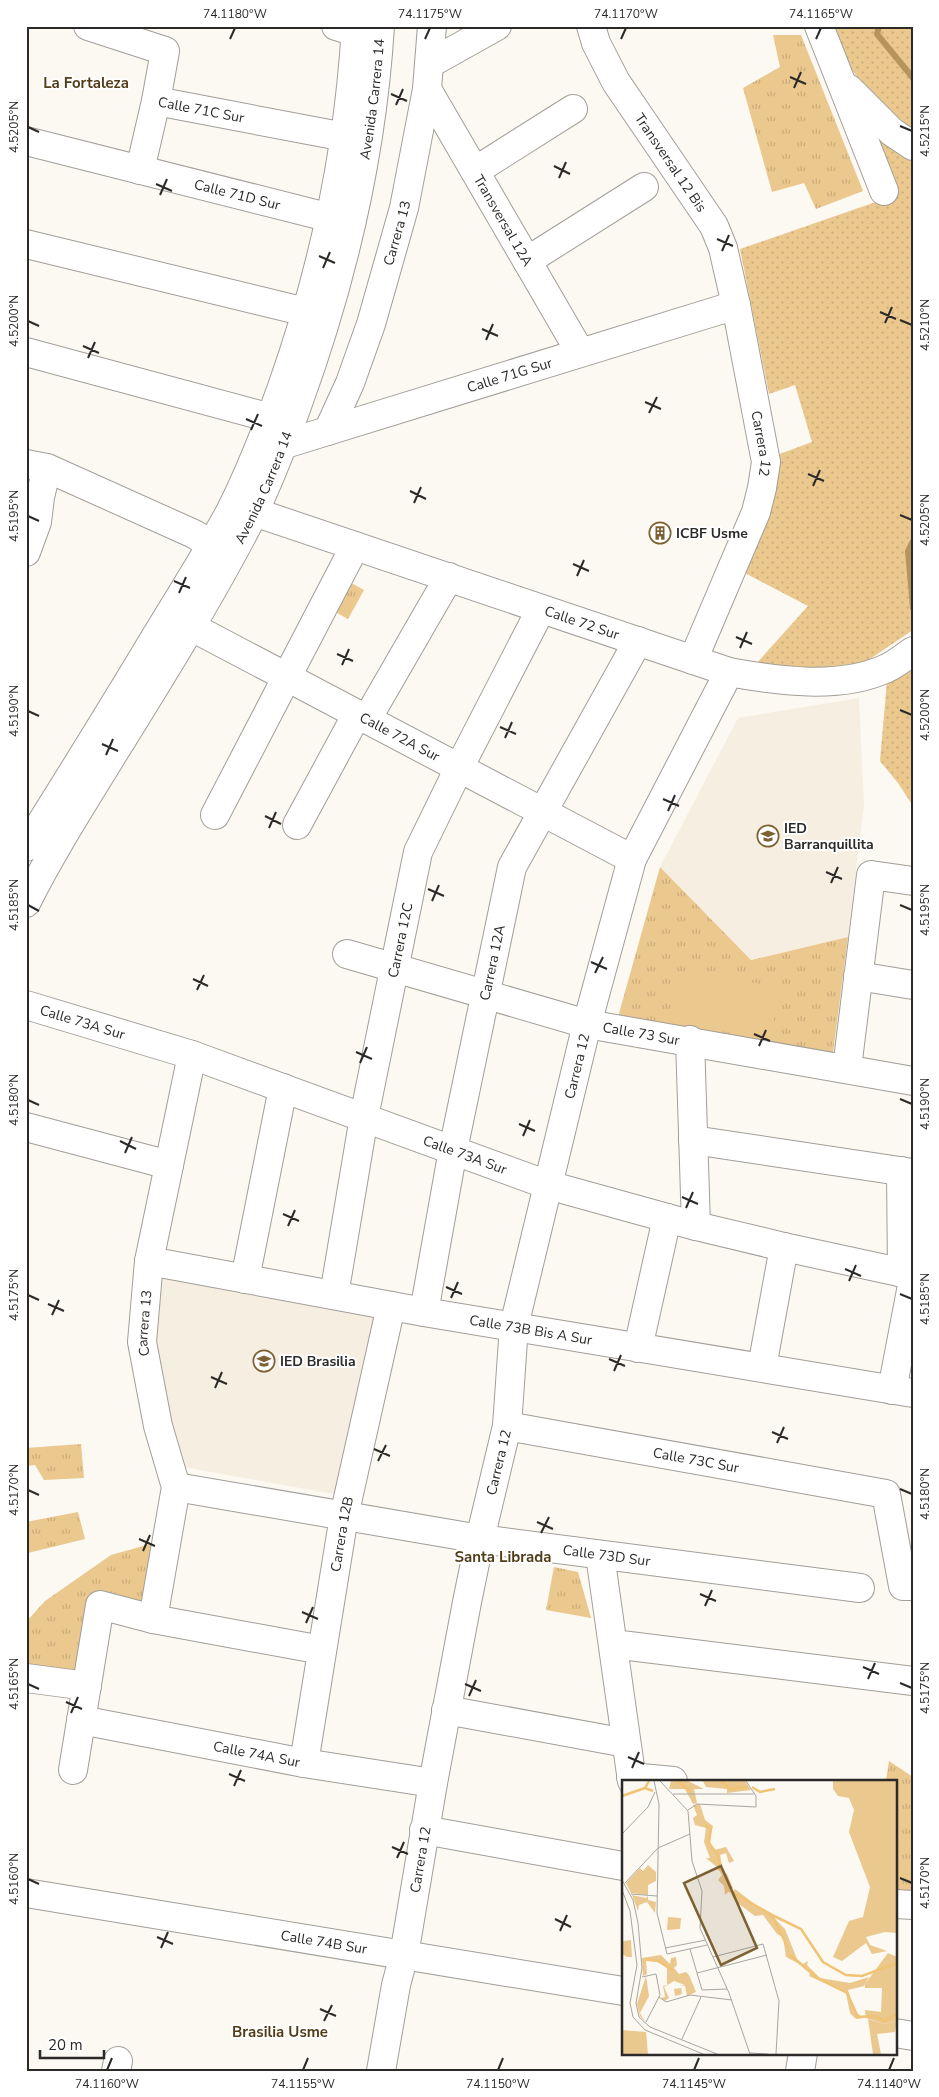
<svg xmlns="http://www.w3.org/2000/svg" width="939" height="2097" font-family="'Nunito Sans',sans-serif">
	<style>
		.built { fill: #f6eee1 }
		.grass { fill: url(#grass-dots) }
		.park { fill: url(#park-tufts) }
		.garden { fill: #ebc88e }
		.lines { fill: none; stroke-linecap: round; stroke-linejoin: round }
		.stream { stroke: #b6955d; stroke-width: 6 }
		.minor-casing { stroke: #a29e99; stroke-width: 30 }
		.major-casing { stroke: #a29e99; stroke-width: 30 }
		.minor { stroke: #fff; stroke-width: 28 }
		.major { stroke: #fff; stroke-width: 28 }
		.ticks { fill: none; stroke: #2b2a28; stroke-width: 2 }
		.labels { text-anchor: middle; stroke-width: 4; stroke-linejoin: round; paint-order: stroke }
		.street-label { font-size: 14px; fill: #2b2a28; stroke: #fff }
		.poi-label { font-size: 14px; font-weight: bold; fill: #2b2a28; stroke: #fff; text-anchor: start }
		.neighbourhood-label { font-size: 15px; font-weight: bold; fill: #503c17; stroke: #fff }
		.inset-river { fill: none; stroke: #f1c374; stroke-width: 2.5 }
		.inset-road { fill: none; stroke: #a8a6a1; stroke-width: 1 }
		.view { fill: #7c6133; fill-opacity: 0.15; stroke: #7c6133; stroke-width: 2.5 }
		.inset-edge { fill: none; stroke: #2b2a28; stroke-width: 2.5 }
		.neatline { fill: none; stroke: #2b2a28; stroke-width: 2 }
		.ticks-label { font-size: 12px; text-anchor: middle; fill: #2b2a28 }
	</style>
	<defs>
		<pattern id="grass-dots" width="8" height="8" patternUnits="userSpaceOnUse" patternTransform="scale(1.25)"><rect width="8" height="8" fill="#ebc88e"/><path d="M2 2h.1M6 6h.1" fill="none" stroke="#caac7a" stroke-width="1.8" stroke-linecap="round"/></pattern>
		<pattern id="park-tufts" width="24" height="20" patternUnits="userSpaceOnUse" patternTransform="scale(1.25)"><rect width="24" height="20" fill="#ebc88e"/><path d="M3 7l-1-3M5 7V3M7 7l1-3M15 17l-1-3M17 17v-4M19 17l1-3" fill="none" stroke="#caac7a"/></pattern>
	</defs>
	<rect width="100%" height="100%" fill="#fcf8f2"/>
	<g class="built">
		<path d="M 859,698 L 864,805 L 848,937 L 751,960 L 660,867 L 738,718 Z"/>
		<path d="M 159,1274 L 375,1318 L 345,1496 L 172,1465 L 150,1330 Z"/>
	</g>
	<g class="grass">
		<path d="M 829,26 L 913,26 L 913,130 C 876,100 845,72 829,26 Z"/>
		<path d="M 864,122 L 913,157 L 913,630 L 858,667 L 809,672 L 756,664 L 808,606 L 741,571 L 777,455 L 812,442 L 795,385 L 769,394 L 740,249 L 893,196 Z"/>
		<path d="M 913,665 L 913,806 L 898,783 L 880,761 L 887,681 Z"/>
	</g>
	<g class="park">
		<path d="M 773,35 L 801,35 L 863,191 L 816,209 L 804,183 L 772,192 L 743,88 L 780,67 Z"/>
		<path d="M 346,580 L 364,590 L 348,619 L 330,609 Z"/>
		<path d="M 660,867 L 751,960 L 848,937 L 833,1053 L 618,1017 Z"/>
		<path d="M 81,1444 L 84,1478 L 44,1480 L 35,1465 L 26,1466 L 26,1448 Z"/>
		<path d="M 78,1512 L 85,1539 L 28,1553 L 26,1547 L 26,1522 Z"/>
		<path d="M 154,1543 L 142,1603 L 95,1596 L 78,1685 L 26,1678 L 26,1622 L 45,1601 L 111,1555 Z"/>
		<path d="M 554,1567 L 578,1572 L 591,1618 L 546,1610 Z"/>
		<path d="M 889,1761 L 913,1777 L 913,1895 L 895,1895 L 895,1781 L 886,1781 Z"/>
	</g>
	<path class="garden" d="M 679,971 L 779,987 L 771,1039 L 671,1023 Z"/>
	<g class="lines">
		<g class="stream">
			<path d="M 879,26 L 877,34 L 913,78"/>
			<path d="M 913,541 L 908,551 L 913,608"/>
		</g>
		<g class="minor-casing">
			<g id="minor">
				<path d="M 88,26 L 165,51 L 156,101 L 140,170"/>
				<path d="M 336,26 L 355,32"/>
				<path id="s1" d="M 591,26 L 596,43 L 616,82 L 714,226 L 723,248 L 736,305 L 766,462 L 762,488 L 756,512 L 693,660"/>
				<path d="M 819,26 L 884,191"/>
				<path d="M 429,64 L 497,26"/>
				<path id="s2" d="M 427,89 L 580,352"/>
				<path d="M 849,89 L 892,132 L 913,146"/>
				<path id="s3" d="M 156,101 L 345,137"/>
				<path id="s4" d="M 26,141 L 331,218"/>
				<path d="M 475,171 L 573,109"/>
				<path d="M 26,244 L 306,312"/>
				<path d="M 527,261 L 644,187"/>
				<path d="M 26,352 L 271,418"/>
				<path id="s5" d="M 328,431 L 350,383 L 371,324 L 404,208 L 427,89 L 432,26"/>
				<path id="s6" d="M 282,445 L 736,305"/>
				<path d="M 26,464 L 47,468 L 194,534 L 212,545"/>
				<path id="s7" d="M 254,512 L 729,672 C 777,681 841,690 887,668 C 896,664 904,657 913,651"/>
				<path d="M 26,552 L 37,522 L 40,497 L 47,468"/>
				<path id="s8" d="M 169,615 L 632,859"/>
				<path d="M 367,719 L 449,577"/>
				<path d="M 215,815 L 355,546"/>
				<path d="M 297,825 L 357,714"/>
				<path id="s9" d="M 347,954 L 587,1024 L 913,1081"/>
				<path d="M 858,976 L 913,985"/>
				<path id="s10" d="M 26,1005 L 192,1055 L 548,1185 L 696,1226 L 784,1247 L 913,1275"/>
				<path d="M 690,1040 L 696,1226"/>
				<path d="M 847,1068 L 871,875 L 913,881"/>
				<path d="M 26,1127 L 169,1165"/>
				<path d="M 693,1140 L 913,1173"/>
				<path d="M 901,1171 L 902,1273"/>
				<path id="s11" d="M 149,1261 L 424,1312 L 913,1393"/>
				<path d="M 245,1279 L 283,1088"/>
				<path id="s12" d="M 334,1295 L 364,1117 L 418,852 L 459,768 L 541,609"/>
				<path id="s13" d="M 424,1312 L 453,1150 L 512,867 L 638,641"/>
				<path d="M 638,1348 L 667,1218"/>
				<path d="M 762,1367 L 784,1247"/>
				<path d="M 892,1390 L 913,1280"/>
				<path id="s14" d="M 507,1426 L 886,1494 L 903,1586 L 913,1586"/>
				<path id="s15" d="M 176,1487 L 480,1539 L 860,1588"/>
				<path d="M 600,1555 L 632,1781"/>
				<path id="s16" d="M 153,1619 L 176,1487 L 158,1426 L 142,1342 L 149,1261 L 192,1055"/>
				<path d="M 613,1644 L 913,1681"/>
				<path d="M 26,1678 L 87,1686"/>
				<path d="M 446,1710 L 626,1743"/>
				<path id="s17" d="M 81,1720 L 304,1763 L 433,1783"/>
				<path id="s18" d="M 304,1763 L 344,1516 L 391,1306"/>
				<path d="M 73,1770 L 100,1605 L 153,1619 L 322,1650"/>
				<path d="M 631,1777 L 673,1781"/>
				<path d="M 424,1830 L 623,1866"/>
				<path id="s19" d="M 26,1893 L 623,1991"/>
				<path d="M 895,1904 L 913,1905"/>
				<path d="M 895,2033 L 913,2036"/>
				<path d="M 116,2071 L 118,2061"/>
				<path id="s20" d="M 381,2071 L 396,1985 L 404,1955 L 433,1783 L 467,1602 L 480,1539 L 507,1426 L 514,1326 L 587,1024 L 632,859 L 729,672"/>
				<path d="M 800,2071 L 803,2053"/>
			</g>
		</g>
		<g class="major-casing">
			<g id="major">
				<path d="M 26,847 C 70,777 114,706 156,636 C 181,595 207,554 230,512 C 250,472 267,429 282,387 C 323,271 349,150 356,26"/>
				<path id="s21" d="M 26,903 C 52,851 83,803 113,754 C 159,680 205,606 245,530 C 266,490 282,448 297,406 C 342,283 372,157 380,26"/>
			</g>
		</g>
		<use href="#minor" class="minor"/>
		<use href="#major" class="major"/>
	</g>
	<path class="ticks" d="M 230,39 L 235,28M 425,39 L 430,28M 621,39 L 626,28M 816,39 L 821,28M 790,77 L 806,84M 794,88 L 801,72M 391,94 L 407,101M 396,105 L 403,89M 900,126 L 912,131M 28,127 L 39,132M 554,166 L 570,174M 559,178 L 566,162M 156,184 L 172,191M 160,195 L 167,179M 717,239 L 733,246M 722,251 L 729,235M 319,256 L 335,263M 323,268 L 330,252M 880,312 L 896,319M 900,320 L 912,325M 28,321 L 39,326M 885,323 L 892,307M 482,329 L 498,336M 486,340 L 493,324M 83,346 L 99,353M 88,358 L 95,342M 645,402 L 661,409M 649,413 L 657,397M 246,419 L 262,426M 251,430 L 258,414M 808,474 L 824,481M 813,486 L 820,470M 410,491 L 426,499M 414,503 L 421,487M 900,515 L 912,520M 28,516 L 39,521M 573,564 L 589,571M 577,576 L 584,560M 174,581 L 190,588M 179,593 L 186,577M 736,637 L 752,644M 740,648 L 747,632M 337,654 L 353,661M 342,665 L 349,649M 900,710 L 912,715M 28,711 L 39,716M 500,727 L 516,734M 505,738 L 512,722M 102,744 L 118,751M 106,755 L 113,739M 663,799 L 679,806M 668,811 L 675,795M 265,816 L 281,824M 269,828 L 276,812M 826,872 L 842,879M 831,883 L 838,867M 428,889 L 444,896M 432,901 L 439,885M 28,905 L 39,911M 900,905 L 912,910M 591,962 L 607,969M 595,973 L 603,957M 193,979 L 208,986M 197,990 L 204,975M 754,1034 L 770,1041M 759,1046 L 766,1030M 356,1052 L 372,1059M 360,1063 L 367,1047M 900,1099 L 912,1104M 28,1100 L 39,1105M 519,1124 L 535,1131M 523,1136 L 530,1120M 120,1141 L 136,1149M 125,1153 L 132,1137M 682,1197 L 698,1204M 686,1208 L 693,1192M 283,1214 L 299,1221M 288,1226 L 295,1210M 845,1269 L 861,1276M 849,1281 L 856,1265M 446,1287 L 462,1294M 900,1294 L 912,1299M 28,1295 L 39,1300M 451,1298 L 458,1282M 48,1304 L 64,1311M 52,1315 L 59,1300M 609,1359 L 625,1366M 614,1371 L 621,1355M 211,1377 L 227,1384M 215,1388 L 222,1372M 772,1432 L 788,1439M 777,1443 L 784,1427M 374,1449 L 390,1456M 378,1461 L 386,1445M 900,1489 L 912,1494M 28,1490 L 39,1495M 537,1522 L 553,1529M 541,1533 L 549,1517M 139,1539 L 155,1546M 143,1551 L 150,1535M 700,1594 L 716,1601M 705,1606 L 712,1590M 302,1612 L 318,1619M 306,1623 L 313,1607M 863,1667 L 879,1674M 868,1679 L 875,1663M 900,1683 L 912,1688M 28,1684 L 39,1689M 465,1684 L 481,1691M 469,1696 L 476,1680M 66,1702 L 82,1709M 71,1713 L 78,1697M 628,1757 L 644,1764M 632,1768 L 639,1752M 229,1774 L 245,1781M 234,1786 L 241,1770M 392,1847 L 408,1854M 397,1858 L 404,1842M 900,1878 L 912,1883M 28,1879 L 39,1884M 555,1919 L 571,1927M 560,1931 L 567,1915M 157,1937 L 173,1944M 161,1948 L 168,1932M 320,2009 L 336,2016M 324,2021 L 332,2005M 107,2070 L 112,2058M 303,2070 L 308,2058M 498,2070 L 503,2058M 694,2070 L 699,2058M 889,2070 L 894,2058"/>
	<defs>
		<g id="building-ring" transform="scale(1.125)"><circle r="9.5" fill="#fff" stroke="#7c6133" stroke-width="1.5"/><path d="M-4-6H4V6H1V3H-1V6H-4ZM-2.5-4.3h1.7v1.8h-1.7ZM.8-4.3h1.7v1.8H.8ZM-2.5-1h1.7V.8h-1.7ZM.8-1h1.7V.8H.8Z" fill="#7c6133"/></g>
		<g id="school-ring" transform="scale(1.125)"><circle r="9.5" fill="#fff" stroke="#7c6133" stroke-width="1.5"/><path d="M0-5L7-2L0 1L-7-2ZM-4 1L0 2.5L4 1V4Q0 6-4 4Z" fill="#7c6133"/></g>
	</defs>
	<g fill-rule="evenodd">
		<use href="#building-ring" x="660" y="533"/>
		<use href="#school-ring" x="768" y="836"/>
		<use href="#school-ring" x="264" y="1361"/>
	</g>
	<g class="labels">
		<g class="street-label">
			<text dy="5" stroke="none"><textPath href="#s21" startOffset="884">Avenida Carrera 14</textPath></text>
			<text dy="5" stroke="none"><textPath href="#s3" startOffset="46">Calle 71C Sur</textPath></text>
			<text dy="5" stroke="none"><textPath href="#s1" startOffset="159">Transversal 12 Bis</textPath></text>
			<text dy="5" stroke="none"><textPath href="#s4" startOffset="218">Calle 71D Sur</textPath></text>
			<text dy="5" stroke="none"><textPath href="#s2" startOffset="152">Transversal 12A</textPath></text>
			<text dy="5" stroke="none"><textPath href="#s5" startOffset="210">Carrera 13</textPath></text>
			<text dy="5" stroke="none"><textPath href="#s6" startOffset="238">Calle 71G Sur</textPath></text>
			<text dy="5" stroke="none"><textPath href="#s1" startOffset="459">Carrera 12</textPath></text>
			<text dy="5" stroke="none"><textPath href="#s21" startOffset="479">Avenida Carrera 14</textPath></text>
			<text dy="5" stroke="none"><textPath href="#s7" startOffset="346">Calle 72 Sur</textPath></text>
			<text dy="5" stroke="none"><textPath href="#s8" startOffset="261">Calle 72A Sur</textPath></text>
			<text dy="5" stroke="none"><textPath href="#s12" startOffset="361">Carrera 12C</textPath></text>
			<text dy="5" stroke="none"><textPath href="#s13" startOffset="356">Carrera 12A</textPath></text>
			<text dy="5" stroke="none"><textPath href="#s10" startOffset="59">Calle 73A Sur</textPath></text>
			<text dy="5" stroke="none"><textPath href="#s9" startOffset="305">Calle 73 Sur</textPath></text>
			<text dy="5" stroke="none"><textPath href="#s20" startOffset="1025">Carrera 12</textPath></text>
			<text dy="5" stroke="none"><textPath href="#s10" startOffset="464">Calle 73A Sur</textPath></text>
			<text dy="5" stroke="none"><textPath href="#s16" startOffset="302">Carrera 13</textPath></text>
			<text dy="5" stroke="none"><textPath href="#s11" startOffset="388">Calle 73B Bis A Sur</textPath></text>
			<text dy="5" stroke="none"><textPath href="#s14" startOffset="192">Calle 73C Sur</textPath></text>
			<text dy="5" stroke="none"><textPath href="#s20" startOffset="620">Carrera 12</textPath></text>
			<text dy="5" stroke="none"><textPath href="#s18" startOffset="232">Carrera 12B</textPath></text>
			<text dy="5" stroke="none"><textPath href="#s15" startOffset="436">Calle 73D Sur</textPath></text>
			<text dy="5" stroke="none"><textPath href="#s17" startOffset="179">Calle 74A Sur</textPath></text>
			<text dy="5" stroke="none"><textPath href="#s20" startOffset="215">Carrera 12</textPath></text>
			<text dy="5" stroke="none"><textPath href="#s19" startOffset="302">Calle 74B Sur</textPath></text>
		</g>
		<g class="poi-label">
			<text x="676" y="538">ICBF Usme</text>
			<text x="784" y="833">IED<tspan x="784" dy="16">Barranquillita</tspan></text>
			<text x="280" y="1366">IED Brasilia</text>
		</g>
		<g class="neighbourhood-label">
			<text x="86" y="88">La Fortaleza</text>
			<text x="503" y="1562">Santa Librada</text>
			<text x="280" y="2037">Brasilia Usme</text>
		</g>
	</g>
	<g transform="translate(622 1780)">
		<rect width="275" height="275" fill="#fcf8f2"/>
		<path d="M 78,24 L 83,40 L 91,46 L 87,61 L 92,70 L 104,67 L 112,81 L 107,83 L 104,73 L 98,75 L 101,92 L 84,78 L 88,78 L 82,62 L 84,48 L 73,45 L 71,38 L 75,35 L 71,25 ZM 98,92 L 105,94 L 111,108 L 103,115 L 102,106 L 96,100 L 100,95 ZM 113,109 L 139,129 L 175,147 L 151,137 L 163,149 L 175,179 L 181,184 L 186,181 L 185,185 L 198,198 L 228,203 L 247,197 L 242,206 L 226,210 L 233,232 L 242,238 L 234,239 L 228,233 L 224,213 L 187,196 L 189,192 L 185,188 L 164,177 L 161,157 L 155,154 L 141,135 L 133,136 L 113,121 L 109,114 ZM 24,196 L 27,216 L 18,233 L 23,242 L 18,236 L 15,224 ZM 246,239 L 262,244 L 275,241 L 273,252 L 255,254 L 259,274 L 251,274 ZM 0,250 L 24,252 L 26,274 L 0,274 Z" fill="#ebc88e"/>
		<path d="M 49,1 L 66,1 L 82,9 L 72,9 L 75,23 L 71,24 L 63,9 L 47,9 ZM 81,1 L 123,1 L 129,10 L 105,13 L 105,9 L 84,7 ZM 211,1 L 275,1 L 275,153 L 263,152 L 244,157 L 248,165 L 265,171 L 250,174 L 244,163 L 220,181 L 211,177 L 227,141 L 241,137 L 248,107 L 227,52 L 232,30 L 227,18 L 216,16 L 211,9 ZM 26,85 L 34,92 L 34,101 L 26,105 L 26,115 L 9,113 L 4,103 L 18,88 L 21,91 ZM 10,115 L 24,118 L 26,116 L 26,120 L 34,122 L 33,133 L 25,122 L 17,125 L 16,131 ZM 46,137 L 59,138 L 58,149 L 45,150 ZM 9,160 L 10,177 L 5,177 L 0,174 L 1,161 ZM 266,173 L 275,177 L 275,241 L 262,244 L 244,238 L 243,230 L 259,232 L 260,208 L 243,208 L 243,204 ZM 39,175 L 48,184 L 49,178 L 54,177 L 55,185 L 52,188 L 57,194 L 64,192 L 67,195 L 74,212 L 65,216 L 63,206 L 59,206 L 60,214 L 53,216 L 52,209 L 59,208 L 59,206 L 63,205 L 52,201 L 42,207 L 47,218 L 43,221 L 39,218 L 43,217 L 41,206 L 45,205 L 45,188 L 36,182 L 24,181 L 25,194 L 21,196 L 20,178 Z" fill="#ebc88e"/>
		<path class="inset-river" d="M 27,1 L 23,8 L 31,11M 55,1 L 69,12M 99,1 L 108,9 L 126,7M 130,7 L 138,12 L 153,9M 0,16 L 23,8M 83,45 L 89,48 L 87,63 L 97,77 L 97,89 L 103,94 L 108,111 L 150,135 L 166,168M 150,135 L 179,149 L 201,182 L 224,195 L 240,196 L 275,183M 168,175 L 194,197 L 225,213 L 236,237 L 252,236 L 263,241 L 275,234M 23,179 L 36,181 L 51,190"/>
		<path class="inset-road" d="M 32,1 L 37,24 L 35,133 L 45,174 L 85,165M 38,1 L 66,31 L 70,81 L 80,111 L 78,148 L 107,213 L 128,274M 51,14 L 132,14M 66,30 L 75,24 L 134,27 L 134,16 L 124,1M 0,54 L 26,27 L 33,12M 0,100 L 11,120 L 16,143 L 20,188 L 14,223 L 17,237 L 28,247 L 95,274M 3,103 L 36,68 L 68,54M 0,110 L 8,131 L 15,185 L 8,223 L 11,237 L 23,250 L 81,274M 9,114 L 35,116M 43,168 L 84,160M 68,169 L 80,210 L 105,209M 91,177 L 141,164 L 157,221 L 154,274M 75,193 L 145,175M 20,197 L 34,194 L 38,215 L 24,242M 37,217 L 44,222 L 68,215 L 110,220M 60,259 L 79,217M 128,273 L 146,274"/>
		<path class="view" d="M 99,86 L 135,168 L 99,185 L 62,103 Z"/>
		<rect width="275" height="275" class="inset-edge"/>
	</g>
	<rect width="939" height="2097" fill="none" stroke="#ffffff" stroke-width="55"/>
	<path d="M40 2050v8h64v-8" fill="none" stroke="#2b2a28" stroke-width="2.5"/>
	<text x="48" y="2050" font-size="15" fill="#2b2a28" stroke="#ffffff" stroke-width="4" paint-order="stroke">20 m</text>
	<rect x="28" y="28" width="884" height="2042" class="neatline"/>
	<g class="ticks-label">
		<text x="235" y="18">74.1180°W</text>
		<text x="430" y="18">74.1175°W</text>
		<text x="626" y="18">74.1170°W</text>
		<text x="821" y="18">74.1165°W</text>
		<text transform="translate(14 127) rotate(-90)" y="4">4.5205°N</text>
		<text transform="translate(925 131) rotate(-90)" y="4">4.5215°N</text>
		<text transform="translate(14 321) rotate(-90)" y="4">4.5200°N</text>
		<text transform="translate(925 325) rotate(-90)" y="4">4.5210°N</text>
		<text transform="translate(14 516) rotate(-90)" y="4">4.5195°N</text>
		<text transform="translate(925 520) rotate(-90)" y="4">4.5205°N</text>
		<text transform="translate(14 711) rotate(-90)" y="4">4.5190°N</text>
		<text transform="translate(925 715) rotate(-90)" y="4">4.5200°N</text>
		<text transform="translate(14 905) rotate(-90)" y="4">4.5185°N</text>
		<text transform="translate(925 910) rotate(-90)" y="4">4.5195°N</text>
		<text transform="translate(14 1100) rotate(-90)" y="4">4.5180°N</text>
		<text transform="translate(925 1104) rotate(-90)" y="4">4.5190°N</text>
		<text transform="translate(14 1295) rotate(-90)" y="4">4.5175°N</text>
		<text transform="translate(925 1299) rotate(-90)" y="4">4.5185°N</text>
		<text transform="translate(14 1490) rotate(-90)" y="4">4.5170°N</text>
		<text transform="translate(925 1494) rotate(-90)" y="4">4.5180°N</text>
		<text transform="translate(14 1684) rotate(-90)" y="4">4.5165°N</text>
		<text transform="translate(925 1688) rotate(-90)" y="4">4.5175°N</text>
		<text transform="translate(14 1879) rotate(-90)" y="4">4.5160°N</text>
		<text transform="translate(925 1883) rotate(-90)" y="4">4.5170°N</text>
		<text x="107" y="2088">74.1160°W</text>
		<text x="303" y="2088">74.1155°W</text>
		<text x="498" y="2088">74.1150°W</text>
		<text x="694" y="2088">74.1145°W</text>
		<text x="889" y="2088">74.1140°W</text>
	</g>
</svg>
